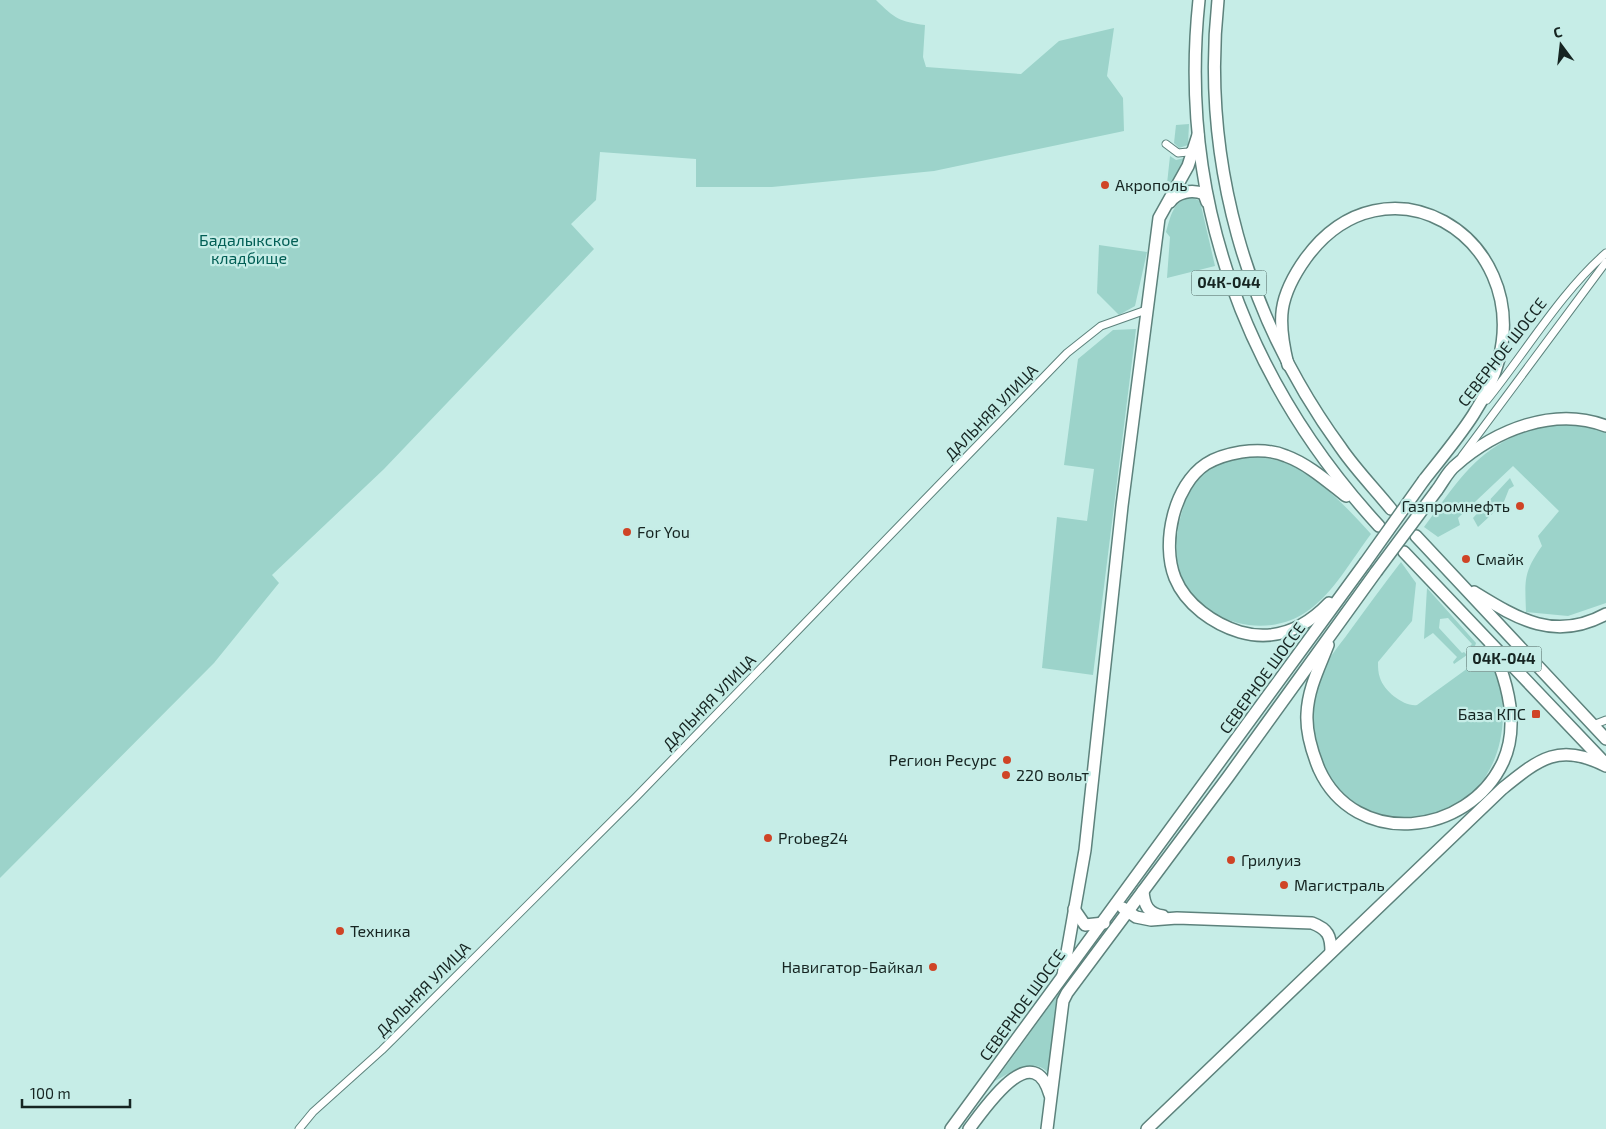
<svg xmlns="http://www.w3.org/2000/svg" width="1606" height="1129" font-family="'Exo 2',sans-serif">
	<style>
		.green { fill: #9cd3ca }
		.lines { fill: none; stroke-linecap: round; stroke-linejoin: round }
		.street-casing { stroke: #5d827c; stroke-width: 9 }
		.primary-casing { stroke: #5d827c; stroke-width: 14 }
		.street { stroke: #fff; stroke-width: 7 }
		.primary { stroke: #fff; stroke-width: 11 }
		.primary-bridge-casing { stroke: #5d827c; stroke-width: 14; stroke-linecap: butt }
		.primary-bridge { stroke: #fff; stroke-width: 11 }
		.poi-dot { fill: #cf4426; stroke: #c6ede7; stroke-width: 2 }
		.labels { text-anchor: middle; stroke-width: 4.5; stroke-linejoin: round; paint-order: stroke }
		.shield { fill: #c6ede7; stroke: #4b615d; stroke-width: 1 }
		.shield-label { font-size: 15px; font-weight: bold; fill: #162522 }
		.poi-label { font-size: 16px; fill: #162522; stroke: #c6ede7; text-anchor: start }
		.park-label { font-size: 16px; fill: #025e55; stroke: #c6ede7 }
		.street-label { font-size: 16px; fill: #162522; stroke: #c6ede7 }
	</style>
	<rect width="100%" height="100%" fill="#c6ede7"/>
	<g class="green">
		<path d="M 0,0 L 876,0 C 894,18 900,22 925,25 L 923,57 L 926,67 L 1021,74 L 1059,41 L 1114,28 L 1107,76 L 1123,98 L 1124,131 L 934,171 L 772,187 L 696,187 L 696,159 L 600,152 L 596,200 L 571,224 L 594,249 L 384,469 L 272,575 L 279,583 L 214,663 L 0,878 Z"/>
		<path d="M 1189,124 L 1188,145 L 1179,148 L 1174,143 L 1176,125 Z"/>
		<path d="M 1170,156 L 1176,160 L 1184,158 L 1183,162 L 1166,193 Z"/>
		<path d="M 1191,197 L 1200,201 L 1215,266 L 1167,278 L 1170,237 L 1166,232 C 1171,216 1172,202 1191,197 Z"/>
		<path d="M 1099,245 L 1147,252 L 1135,306 L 1119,315 L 1097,293 Z"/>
		<path d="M 1136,329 L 1093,675 L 1042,668 L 1057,517 L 1087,521 L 1094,469 L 1064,465 L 1078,359 L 1113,330 Z"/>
		<path d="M 1548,424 L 1588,426 L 1606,432 L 1606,603 L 1568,616 L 1526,612 C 1525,580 1523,573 1542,546 L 1538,536 L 1559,511 L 1513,466 L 1458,518 L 1460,525 L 1438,537 L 1424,527 C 1463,474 1480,443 1548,424 Z"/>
		<path d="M 1249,456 C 1263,458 1278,459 1291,465 C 1322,480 1348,509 1371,534 C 1352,559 1334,592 1309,610 C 1269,640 1206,625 1183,581 C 1169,554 1179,502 1198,479 C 1211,464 1230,458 1249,456 Z"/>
		<path d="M 1510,478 L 1514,486 L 1509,489 L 1503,504 L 1478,527 L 1473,518 Z"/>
		<path d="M 1401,562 L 1416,583 L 1412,621 L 1378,662 C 1378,667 1378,673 1380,678 C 1384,691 1404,707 1417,705 L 1486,655 C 1501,669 1503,694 1503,715 C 1502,774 1465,819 1403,817 C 1375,817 1348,803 1331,781 C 1327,775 1325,767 1322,760 C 1311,734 1308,706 1318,679 C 1325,662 1338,647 1349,632 C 1366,609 1383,585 1401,562 Z"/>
		<path d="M 1427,588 L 1476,643 L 1474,649 L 1470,646 L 1472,644 L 1448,618 L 1440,619 L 1439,628 L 1462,653 L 1464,652 L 1467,655 L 1454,664 L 1453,662 L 1457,657 L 1433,633 L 1424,639 Z"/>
		<path d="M 1059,993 L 1048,1073 C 1035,1056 1009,1073 995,1081 Z"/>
	</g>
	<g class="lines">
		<g class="street-casing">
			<g id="street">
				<path d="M 1166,144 L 1178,153 L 1188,152 L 1195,147"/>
				<path d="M 1487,400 C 1525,353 1561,292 1606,253"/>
				<path d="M 1462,456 L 1606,262"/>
				<path d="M 1593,725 L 1606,720"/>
				<path d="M 299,1129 L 313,1112 L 382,1050 L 636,797 L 1067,353 L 1101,326 L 1146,310"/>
			</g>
		</g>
		<g class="primary-casing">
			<g id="primary">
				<path d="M 1199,0 C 1178,198 1245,380 1379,526"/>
				<path d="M 1218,0 C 1201,160 1246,318 1341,448 C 1356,470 1375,489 1391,509"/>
				<path d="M 1170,202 C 1177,192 1192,189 1204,194 L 1207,202"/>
				<path d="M 1288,365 C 1277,320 1278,297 1306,258 C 1385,150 1530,235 1499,359 C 1487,405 1453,443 1424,480"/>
				<path d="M 1437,490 C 1443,482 1448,471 1456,465 C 1496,430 1554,406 1606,426"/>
				<path d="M 1416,536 L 1606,739"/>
				<path d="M 1404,552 L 1603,761"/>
				<path d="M 1474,592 C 1518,619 1555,642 1606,614"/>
				<path d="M 1329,603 C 1305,628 1275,642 1240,632 C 1214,624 1186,605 1175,578 C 1161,543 1174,485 1206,464 C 1217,457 1229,454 1241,452 C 1256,450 1272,450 1286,456 C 1308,464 1328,482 1346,496"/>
				<path d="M 1328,645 C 1319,668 1308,689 1307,714 C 1306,732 1312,752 1319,769 C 1355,849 1468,837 1503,762 C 1520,725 1507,680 1491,645"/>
				<path d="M 1143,891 C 1144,905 1148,914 1163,916"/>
				<path d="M 1123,908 L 1136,917 L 1151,920 L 1177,918 L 1312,923 C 1328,929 1331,936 1331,952"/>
				<path d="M 1074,909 L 1085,925 L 1104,923"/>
				<path d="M 1063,975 L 1085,850 L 1122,506 L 1159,218 L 1188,166 L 1198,135"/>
				<path d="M 951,1129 L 1365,563"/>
				<path d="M 969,1129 C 985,1108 1033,1036 1050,1095"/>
				<path d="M 1047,1129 L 1063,1001 L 1067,993 L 1228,777 L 1376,572"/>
				<path d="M 1147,1129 L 1502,789 C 1539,759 1559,742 1606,766"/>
			</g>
		</g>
		<use href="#street" class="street"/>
		<use href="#primary" class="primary"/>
		<g class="primary-bridge-casing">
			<g id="primary-bridge">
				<path d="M 1365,563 L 1424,480"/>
				<path d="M 1376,572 L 1437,490"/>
			</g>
		</g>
		<use href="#primary-bridge" class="primary-bridge"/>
	</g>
	<g class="poi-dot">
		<circle cx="1105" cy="185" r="5"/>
		<circle cx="1520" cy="506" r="5"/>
		<circle cx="627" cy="532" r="5"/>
		<circle cx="1466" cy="559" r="5"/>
		<rect x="1531" y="709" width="10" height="10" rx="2.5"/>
		<circle cx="1007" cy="760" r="5"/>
		<circle cx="1006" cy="775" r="5"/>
		<circle cx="768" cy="838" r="5"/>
		<circle cx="1231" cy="860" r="5"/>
		<circle cx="1284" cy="885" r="5"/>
		<circle cx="340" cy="931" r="5"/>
		<circle cx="933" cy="967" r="5"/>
	</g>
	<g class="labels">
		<g class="shield">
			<rect x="1191.5" y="270.5" width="75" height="25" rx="4"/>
			<rect x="1466.5" y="646.5" width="75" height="25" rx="4"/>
		</g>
		<g class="shield-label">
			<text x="1229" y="288">04К-044</text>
			<text x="1504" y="664">04К-044</text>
		</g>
		<g class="poi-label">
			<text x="1115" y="191">Акрополь</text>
			<text x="1510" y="512" text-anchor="end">Газпромнефть</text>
			<text x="637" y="538">For You</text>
			<text x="1476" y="565">Смайк</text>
			<text x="1526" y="720" text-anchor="end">База КПС</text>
			<text x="997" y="766" text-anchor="end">Регион Ресурс</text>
			<text x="1016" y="781">220 вольт</text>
			<text x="778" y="844">Probeg24</text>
			<text x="1241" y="866">Грилуиз</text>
			<text x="1294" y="891">Магистраль</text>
			<text x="350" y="937">Техника</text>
			<text x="923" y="973" text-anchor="end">Навигатор-Байкал</text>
		</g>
		<g class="park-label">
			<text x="249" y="246">Бадалыкское<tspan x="249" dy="18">кладбище</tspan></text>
		</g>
		<g class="street-label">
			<text transform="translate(1502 352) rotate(-52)" y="6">СЕВЕРНОЕ ШОССЕ</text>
			<text transform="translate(991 412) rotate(-46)" y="6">ДАЛЬНЯЯ УЛИЦА</text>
			<text transform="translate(1262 678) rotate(-54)" y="6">СЕВЕРНОЕ ШОССЕ</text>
			<text transform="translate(709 702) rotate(-46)" y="6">ДАЛЬНЯЯ УЛИЦА</text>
			<text transform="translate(423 989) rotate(-45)" y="6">ДАЛЬНЯЯ УЛИЦА</text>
			<text transform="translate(1022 1005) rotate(-54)" y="6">СЕВЕРНОЕ ШОССЕ</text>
		</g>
	</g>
	<g transform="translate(1561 45) rotate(345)" stroke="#c6ede7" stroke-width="4" paint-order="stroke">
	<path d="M0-4L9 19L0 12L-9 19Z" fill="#162522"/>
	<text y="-8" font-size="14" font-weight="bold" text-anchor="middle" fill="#162522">С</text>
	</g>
	<path d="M22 1099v8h108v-8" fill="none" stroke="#162522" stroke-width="2.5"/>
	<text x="30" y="1099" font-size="15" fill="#162522" stroke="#c6ede7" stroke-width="4" paint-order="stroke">100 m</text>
</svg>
